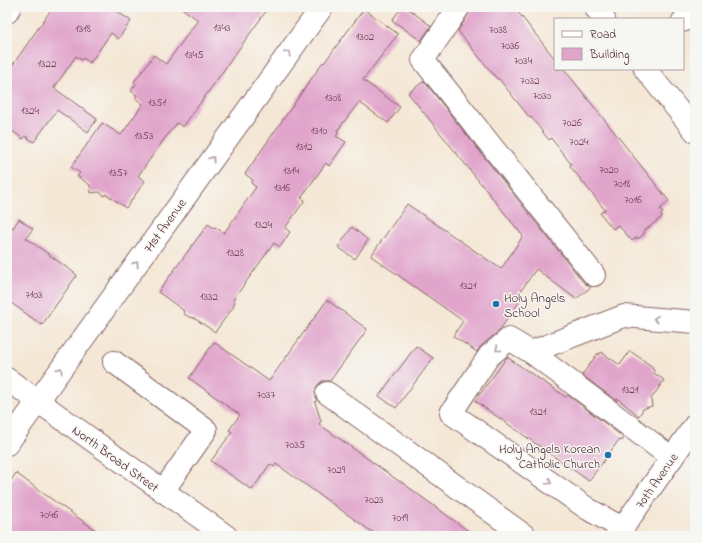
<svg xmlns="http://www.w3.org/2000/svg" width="702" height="543" font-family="'Indie Flower',sans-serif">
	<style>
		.building { fill: #e1a5cc }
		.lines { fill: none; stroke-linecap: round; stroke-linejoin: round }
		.minor-casing { stroke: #866566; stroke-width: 24 }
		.major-casing { stroke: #866566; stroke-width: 24 }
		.minor { stroke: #fff; stroke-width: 22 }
		.major { stroke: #fff; stroke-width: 22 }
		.oneway { stroke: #ae9aa0 }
		.poi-dot { fill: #1f6fb2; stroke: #f6f6f2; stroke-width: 1.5 }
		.labels { text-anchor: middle; stroke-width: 3; stroke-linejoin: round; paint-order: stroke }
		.number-label { font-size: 11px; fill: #704053 }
		.street-label { font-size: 13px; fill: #4a1f2b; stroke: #f6f6f2 }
		.poi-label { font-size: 13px; fill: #4a1f2b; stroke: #f6f6f2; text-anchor: start }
	</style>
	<rect width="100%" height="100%" fill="#f6f6f2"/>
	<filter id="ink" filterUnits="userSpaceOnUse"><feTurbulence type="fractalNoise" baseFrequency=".025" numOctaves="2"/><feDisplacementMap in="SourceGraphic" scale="8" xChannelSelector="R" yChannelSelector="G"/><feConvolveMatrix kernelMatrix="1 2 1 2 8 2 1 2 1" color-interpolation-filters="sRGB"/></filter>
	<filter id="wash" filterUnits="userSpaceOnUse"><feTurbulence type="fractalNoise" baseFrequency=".012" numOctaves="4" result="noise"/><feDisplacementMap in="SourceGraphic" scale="16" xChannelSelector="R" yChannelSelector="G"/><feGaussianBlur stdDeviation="0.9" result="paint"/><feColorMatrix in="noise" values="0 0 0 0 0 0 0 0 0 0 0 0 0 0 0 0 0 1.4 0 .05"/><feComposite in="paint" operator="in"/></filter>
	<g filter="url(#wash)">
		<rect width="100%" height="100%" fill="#f5e7d5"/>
		<g id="blocks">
			<g class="building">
				<path d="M 53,7 L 111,7 L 131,21 L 118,39 L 111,33 L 90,63 L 83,58 L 82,60 L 76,56 L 54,88 L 97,119 L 88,132 L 57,110 L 34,142 L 25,136 L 23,139 L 7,127 L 7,73 Z"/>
				<path d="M 180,7 L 269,7 L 183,127 L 177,123 L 165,138 L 138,176 L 145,181 L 126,208 L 106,194 L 105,196 L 99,192 L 91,193 L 90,185 L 77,176 L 80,173 L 71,167 L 102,123 L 121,135 L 143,104 L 135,98 L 137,95 L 131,91 L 136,84 L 134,82 L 154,55 L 166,64 L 198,20 Z"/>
				<path d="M 402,7 L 406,7 L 431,26 L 421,41 L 392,20 Z"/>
				<path d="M 475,7 L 514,7 L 555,59 L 555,69 L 564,69 L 669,201 L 660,209 L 663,213 L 661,214 L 662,217 L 644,231 L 644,234 L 639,238 L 636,238 L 632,241 L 618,225 L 613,229 L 600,213 L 605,210 L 570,166 L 571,164 L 551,138 L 549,140 L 531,117 L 530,118 L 499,79 L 497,79 L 458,31 L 471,10 Z"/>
				<path d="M 364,9 L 398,34 L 363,80 L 400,107 L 388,123 L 359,102 L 337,131 L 339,133 L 336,136 L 346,142 L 329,166 L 326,163 L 301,198 L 305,200 L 285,228 L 290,232 L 280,247 L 274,243 L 233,300 L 235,302 L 233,305 L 234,306 L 215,332 L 194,318 L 189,317 L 184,314 L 183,310 L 158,292 L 208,224 L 214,228 L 215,227 L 224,233 L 256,187 L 251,183 L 253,180 L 245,174 L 323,62 L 324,63 Z"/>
				<path d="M 424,81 L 584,283 L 591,287 L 576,299 L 536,269 L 516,298 L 520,301 L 499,331 L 481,346 L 477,352 L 453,336 L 463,321 L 371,256 L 407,204 L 501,269 L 523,236 L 408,93 Z"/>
				<path d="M 19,219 L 33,229 L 26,238 L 77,275 L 42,325 L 7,300 L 7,224 L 13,228 Z"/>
				<path d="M 352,227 L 368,240 L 355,259 L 338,247 Z"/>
				<path d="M 327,300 L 367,329 L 366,331 L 330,381 L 322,381 L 317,386 L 315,392 L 317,400 L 315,402 L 321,421 L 319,424 L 400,482 L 400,481 L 475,536 L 378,536 L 276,464 L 274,467 L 270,464 L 252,490 L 211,461 L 232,432 L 229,430 L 240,415 L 189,378 L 214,342 L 269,381 Z"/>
				<path d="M 416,346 L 433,358 L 396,408 L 379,396 Z"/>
				<path d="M 630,351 L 653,367 L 652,369 L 655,371 L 654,373 L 664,380 L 651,399 L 652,406 L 643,409 L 639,416 L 617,398 L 617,401 L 582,375 L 598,353 L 599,355 L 601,352 L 620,365 Z"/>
				<path d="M 507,357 L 566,397 L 568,395 L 623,437 L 623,440 L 618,441 L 589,481 L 475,401 Z"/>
				<path d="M 16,473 L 47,496 L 104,536 L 7,536 L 7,487 Z"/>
			</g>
		</g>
	</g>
	<g filter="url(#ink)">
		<use href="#blocks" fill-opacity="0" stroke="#866566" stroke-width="1"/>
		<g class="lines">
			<g class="minor-casing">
				<g id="minor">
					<path d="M 459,7 L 423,60 L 594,275"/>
					<path d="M 7,12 L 10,7"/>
					<path d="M 683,21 L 695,10"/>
					<path d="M 531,352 L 672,458"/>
					<path d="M 114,362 L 206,430 L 163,491"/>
					<path d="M 327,393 L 525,536"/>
					<path d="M 7,444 L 322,7"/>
					<path d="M 622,528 L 588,509 L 451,413 L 489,356 L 509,339 L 531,352 L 624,316 L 695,322"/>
					<path d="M 617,536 L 695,425"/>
				</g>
			</g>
			<g class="major-casing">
				<g id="major">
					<path d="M 595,7 L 604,19"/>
					<path d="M 645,69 L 695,131"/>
					<path d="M 7,379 L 226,536"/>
				</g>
			</g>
			<use href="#minor" class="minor"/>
			<use href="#major" class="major"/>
		</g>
		<defs><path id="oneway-chevron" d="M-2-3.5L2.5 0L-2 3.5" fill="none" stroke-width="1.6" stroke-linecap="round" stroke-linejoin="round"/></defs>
		<g class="oneway">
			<use href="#oneway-chevron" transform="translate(288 53) rotate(-54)"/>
			<use href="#oneway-chevron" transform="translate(212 159) rotate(-54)"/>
			<use href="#oneway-chevron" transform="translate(136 264) rotate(-54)"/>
			<use href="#oneway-chevron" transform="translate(656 319) rotate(-175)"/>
			<use href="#oneway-chevron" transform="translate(498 349) rotate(141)"/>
			<use href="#oneway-chevron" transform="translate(60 370) rotate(-54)"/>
			<use href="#oneway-chevron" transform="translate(549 482) rotate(35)"/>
		</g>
	</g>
	<g class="poi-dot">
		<circle cx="496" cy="304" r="4"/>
		<circle cx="608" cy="455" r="4"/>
	</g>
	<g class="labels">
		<g class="number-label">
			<text x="222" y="31">1343</text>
			<text x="83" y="32">1318</text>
			<text x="498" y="33">7038</text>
			<text x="365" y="40">1302</text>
			<text x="510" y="49">7036</text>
			<text x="194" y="58">1345</text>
			<text x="523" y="64">7034</text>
			<text x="47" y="67">1322</text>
			<text x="530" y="84">7032</text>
			<text x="542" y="99">7030</text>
			<text x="333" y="101">1308</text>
			<text x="157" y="106">1351</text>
			<text x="30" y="114">1324</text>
			<text x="572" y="126">7026</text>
			<text x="319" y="134">1310</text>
			<text x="144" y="139">1353</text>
			<text x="579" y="145">7024</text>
			<text x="304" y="150">1312</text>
			<text x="609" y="173">7020</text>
			<text x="291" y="174">1314</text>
			<text x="118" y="176">1357</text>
			<text x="622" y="187">7018</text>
			<text x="282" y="191">1316</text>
			<text x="633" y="203">7016</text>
			<text x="263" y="228">1324</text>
			<text x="235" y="256">1328</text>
			<text x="468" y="289">1321</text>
			<text x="34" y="298">7103</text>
			<text x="209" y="300">1332</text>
			<text x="630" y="393">1321</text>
			<text x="266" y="398">7037</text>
			<text x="538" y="415">1321</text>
			<text x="295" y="448">7035</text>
			<text x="336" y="473">7029</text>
			<text x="374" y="503">7023</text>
			<text x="49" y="518">7046</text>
			<text x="400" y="521">7019</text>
		</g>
		<g class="street-label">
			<text transform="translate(164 225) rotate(-54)" y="5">71st Avenue</text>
			<text transform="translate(116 458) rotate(36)" y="5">North Broad Street</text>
			<text transform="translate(656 480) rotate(-55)" y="5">70th Avenue</text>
		</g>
		<g class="poi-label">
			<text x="504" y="302">Holy Angels<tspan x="504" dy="15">School</tspan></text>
			<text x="600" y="453" text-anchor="end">Holy Angels Korean<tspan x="600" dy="15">Catholic Church</tspan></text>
		</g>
	</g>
	<rect width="702" height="543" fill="none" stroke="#f6f6f2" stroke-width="24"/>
	<rect x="554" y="18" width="130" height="52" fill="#f6f6f2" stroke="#b1a0a2"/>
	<rect x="562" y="31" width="20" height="6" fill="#ffffff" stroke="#b1a0a2"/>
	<text x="590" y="38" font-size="12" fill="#4a1f2b">Road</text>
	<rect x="562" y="48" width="20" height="12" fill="#e1a5cc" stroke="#b1a0a2"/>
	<text x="590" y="58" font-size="12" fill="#4a1f2b">Building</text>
</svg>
